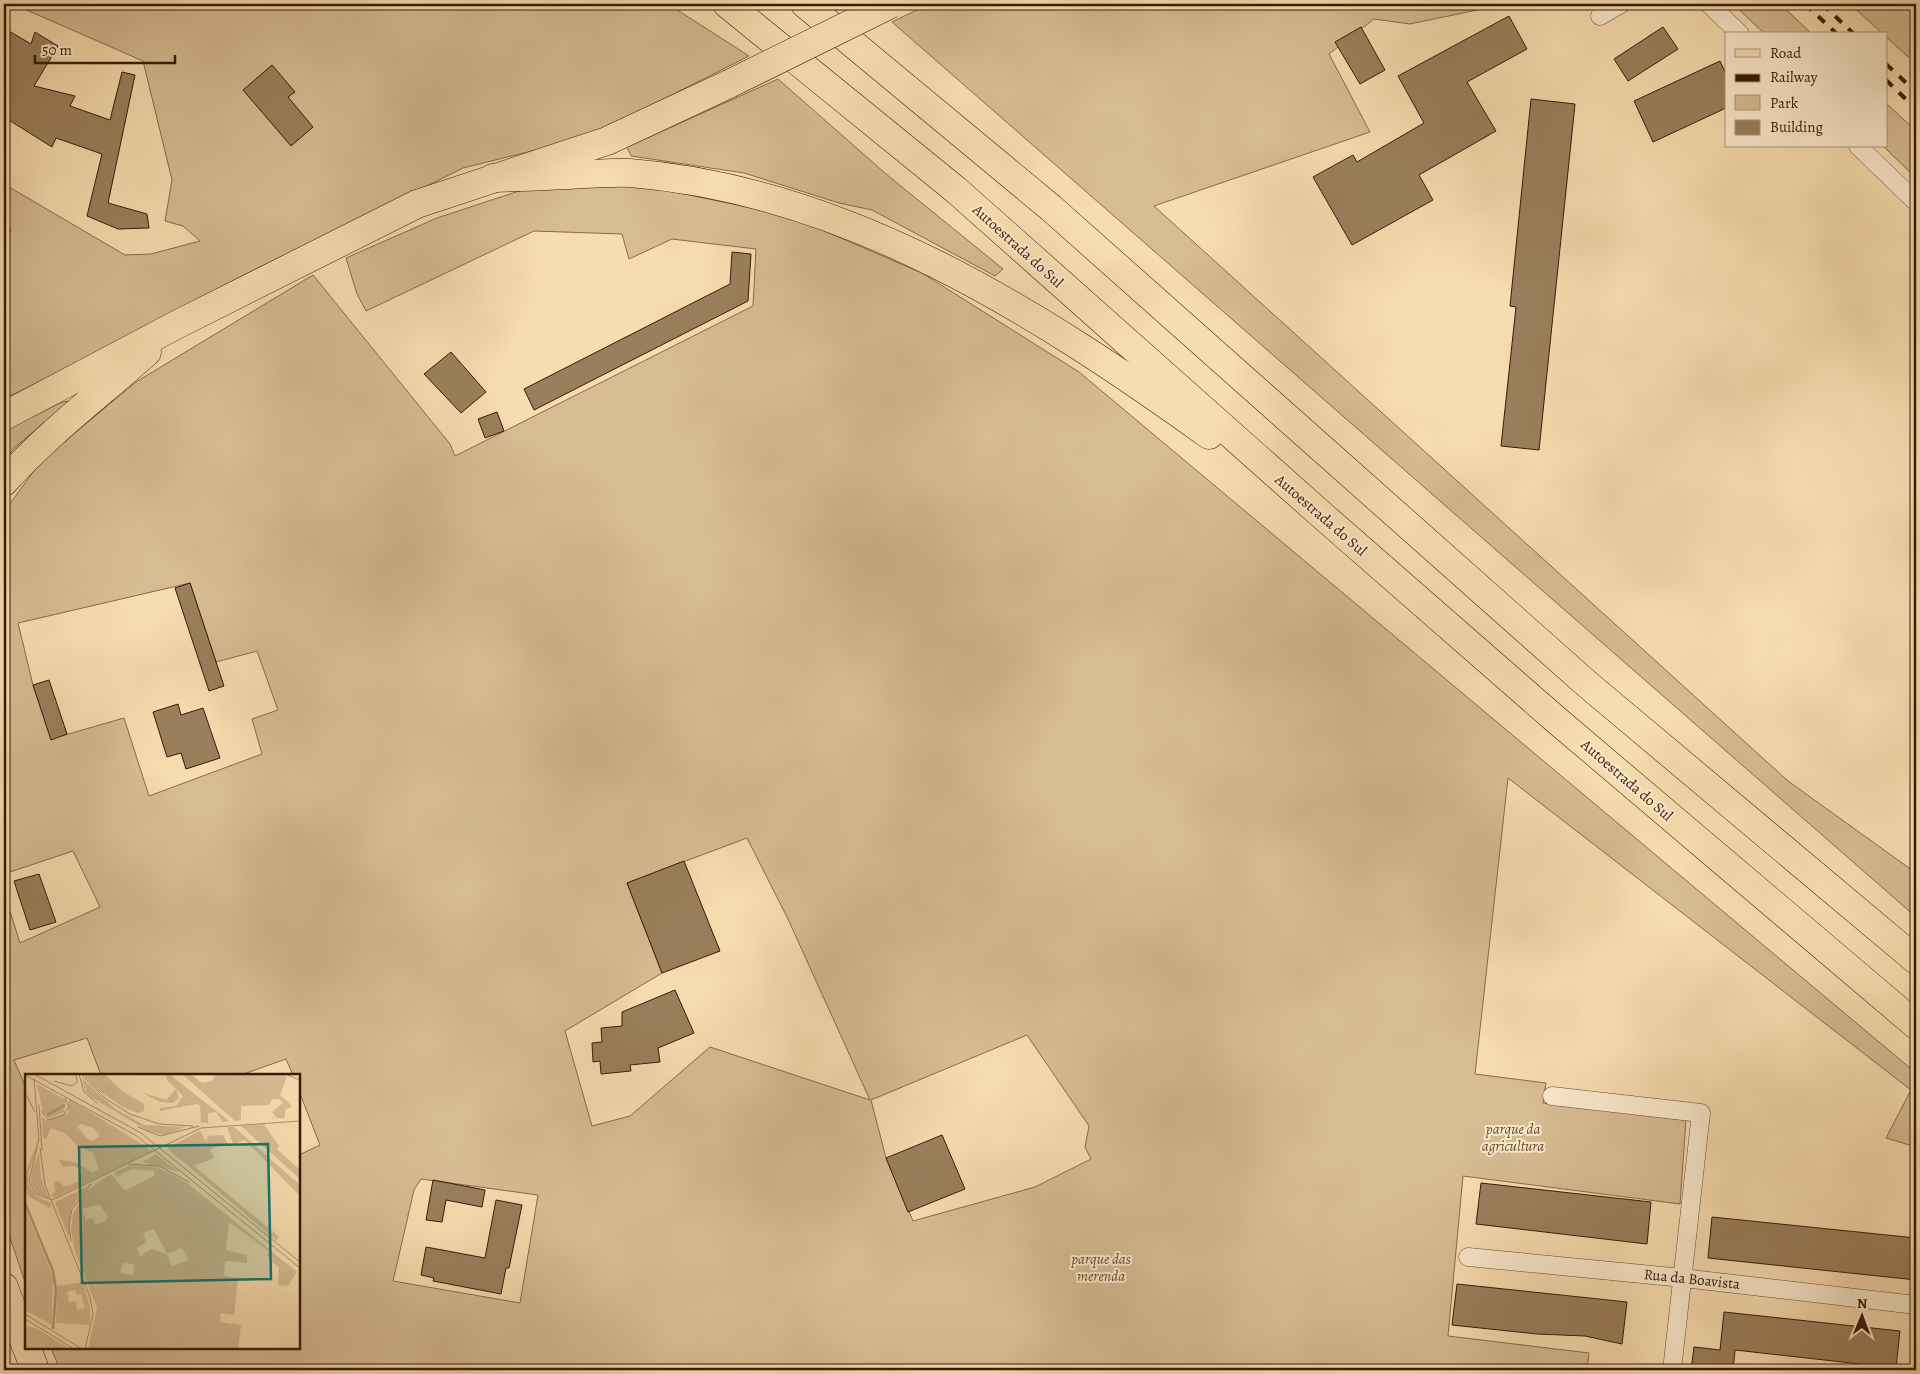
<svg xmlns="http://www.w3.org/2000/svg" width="1920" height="1374" font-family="Alegreya,serif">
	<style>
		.green { fill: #d7bb92; stroke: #886a4a; fill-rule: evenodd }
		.building { fill: #9b7f5c; stroke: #381a03 }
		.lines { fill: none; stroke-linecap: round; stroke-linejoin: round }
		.minor-casing { stroke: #684a2e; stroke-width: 19 }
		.primary-casing { stroke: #381a03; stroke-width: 29 }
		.motorway-casing { stroke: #381a03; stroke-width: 29 }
		.minor { stroke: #fae8cb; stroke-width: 18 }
		.primary { stroke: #f7dcaf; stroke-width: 28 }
		.motorway { stroke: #f7dcaf; stroke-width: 28 }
		.rail { stroke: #381a03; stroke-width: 4; stroke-dasharray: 9 9; stroke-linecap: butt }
		.primary-bridge-casing { stroke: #381a03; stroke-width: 29; stroke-linecap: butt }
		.primary-bridge { stroke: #f7dcaf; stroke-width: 28 }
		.labels { text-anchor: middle; stroke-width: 4; stroke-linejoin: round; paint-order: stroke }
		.street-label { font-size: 15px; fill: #381a03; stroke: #fae8cb }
		.park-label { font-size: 15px; font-style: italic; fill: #684a2e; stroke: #fae8cb }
		.inset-river { fill: none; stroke: #b69a75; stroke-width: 2.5 }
		.inset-road { fill: none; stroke: #ab8e6a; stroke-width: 1 }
		.view { fill: #0f766e; fill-opacity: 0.15; stroke: #0f766e; stroke-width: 2.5 }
		.inset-edge { fill: none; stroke: #381a03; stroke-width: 2.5 }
	</style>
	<rect width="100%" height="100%" fill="#f7dcaf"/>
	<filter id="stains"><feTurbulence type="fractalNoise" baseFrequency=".004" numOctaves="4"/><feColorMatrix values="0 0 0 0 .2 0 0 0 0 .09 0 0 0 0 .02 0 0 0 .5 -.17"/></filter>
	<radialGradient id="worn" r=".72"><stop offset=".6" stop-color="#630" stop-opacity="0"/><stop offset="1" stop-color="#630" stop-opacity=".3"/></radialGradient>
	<g class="green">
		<path d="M 13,4 L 668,4 L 749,56 L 588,137 L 463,168 L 265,267 L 242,281 L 4,399 L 4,247 L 11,229 L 4,224 L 4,184 L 125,255 L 151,254 L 200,241 L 183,226 L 165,221 L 172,180 L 143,61 Z"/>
		<path d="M 929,4 L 1506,4 L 1410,24 L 1374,19 L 1329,54 L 1370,132 L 1154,206 L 1788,781 L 1916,873 L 1916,917 L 892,22 Z"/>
		<path d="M 1733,4 L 1780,4 L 1812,34 L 1765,34 Z"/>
		<path d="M 1850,4 L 1916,4 L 1916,64 L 1886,37 L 1886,34 L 1883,34 Z"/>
		<path d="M 778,79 L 886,174 L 1003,269 L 995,276 L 872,210 L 839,203 L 744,173 L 631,156 L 627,147 Z"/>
		<path d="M 1886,103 L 1916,131 L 1916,178 L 1883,146 L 1886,146 Z"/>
		<path d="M 641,185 L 790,216 L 922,273 L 1079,372 L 1916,1073 L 1916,1147 L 1886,1138 L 1911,1090 L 1508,778 L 1475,1074 L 1546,1083 L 1543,1103 L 1686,1120 L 1680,1204 L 1463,1176 L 1448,1336 L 1589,1353 L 1587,1370 L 60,1370 L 51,1348 L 299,1348 L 299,1155 L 320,1145 L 299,1091 L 299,1075 L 293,1075 L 286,1059 L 241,1075 L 101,1075 L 87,1038 L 14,1060 L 26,1088 L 26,1285 L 4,1220 L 4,892 L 20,943 L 100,907 L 73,851 L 4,874 L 4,512 L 41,461 L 136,382 L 313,275 L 450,444 L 455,456 L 753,306 L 756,249 L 672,239 L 629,259 L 622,234 L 534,231 L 366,311 L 357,294 L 346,258 L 437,218 L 522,190 ZM 190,583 L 216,662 L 257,651 L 278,710 L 252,719 L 262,754 L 149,796 L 124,718 L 51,739 L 33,685 L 18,623 ZM 747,838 L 788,919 L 870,1100 L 710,1047 L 630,1116 L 592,1126 L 565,1031 L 662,973 L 627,883 ZM 1027,1035 L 1089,1126 L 1085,1147 L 1091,1159 L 1035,1187 L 913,1221 L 886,1158 L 871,1100 ZM 421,1179 L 538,1195 L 520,1303 L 393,1281 L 414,1190 Z"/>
		<path d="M 70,401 L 14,448 L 4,461 L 4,431 L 62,402 Z"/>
	</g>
	<g class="building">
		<path d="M 1509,16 L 1527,49 L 1467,82 L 1496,131 L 1419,175 L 1433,200 L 1352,245 L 1313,177 L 1353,155 L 1357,162 L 1424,123 L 1398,76 Z"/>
		<path d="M 1361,27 L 1385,70 L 1360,84 L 1335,42 Z"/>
		<path d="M 1663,27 L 1678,49 L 1628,81 L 1614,59 Z"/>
		<path d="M 4,28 L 31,44 L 35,32 L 58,46 L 34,86 L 75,96 L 70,106 L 110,120 L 122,72 L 135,75 L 108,203 L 147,214 L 149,228 L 118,229 L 87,216 L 102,154 L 56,138 L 52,147 L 4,117 Z"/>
		<path d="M 1720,61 L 1726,74 L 1726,108 L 1653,142 L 1634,101 Z"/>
		<path d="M 272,65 L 295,92 L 288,97 L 313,127 L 291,146 L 243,90 Z"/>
		<path d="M 1531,99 L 1575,104 L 1539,450 L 1501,446 L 1516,307 L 1510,306 Z"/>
		<path d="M 732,252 L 751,254 L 748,301 L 534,410 L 524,389 L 730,284 Z"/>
		<path d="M 451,352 L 486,392 L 461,413 L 424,374 Z"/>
		<path d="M 497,412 L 504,431 L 485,438 L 478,419 Z"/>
		<path d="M 190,583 L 224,686 L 209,691 L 175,588 Z"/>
		<path d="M 49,680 L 67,734 L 51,740 L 33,685 Z"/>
		<path d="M 178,704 L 181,715 L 203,708 L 220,758 L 186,769 L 181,753 L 167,757 L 153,712 Z"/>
		<path d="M 684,861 L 720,951 L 662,973 L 627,883 Z"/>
		<path d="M 39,874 L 56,922 L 30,930 L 14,881 Z"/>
		<path d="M 675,990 L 694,1033 L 658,1048 L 660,1062 L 630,1065 L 631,1071 L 601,1074 L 600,1061 L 593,1062 L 592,1043 L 602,1042 L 601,1028 L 622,1026 L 622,1012 Z"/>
		<path d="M 942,1135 L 965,1189 L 908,1212 L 886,1158 Z"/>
		<path d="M 433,1180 L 485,1190 L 482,1207 L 446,1200 L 442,1222 L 426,1220 Z"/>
		<path d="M 1481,1183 L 1651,1202 L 1647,1244 L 1476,1224 Z"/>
		<path d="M 496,1200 L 522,1205 L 509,1268 L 506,1268 L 501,1294 L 433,1281 L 434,1278 L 421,1275 L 426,1247 L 485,1258 Z"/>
		<path d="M 1712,1217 L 1916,1238 L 1916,1280 L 1708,1258 Z"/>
		<path d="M 1457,1284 L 1627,1302 L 1622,1344 L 1585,1336 L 1537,1334 L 1452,1325 Z"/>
		<path d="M 1724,1312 L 1900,1331 L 1896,1368 L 1735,1350 L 1733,1370 L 1691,1370 L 1694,1347 L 1720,1350 Z"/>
	</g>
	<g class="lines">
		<g class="minor-casing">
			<g id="minor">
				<path d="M 1709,4 L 1740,34"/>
				<path d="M 1600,16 L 1621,4"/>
				<path d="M 1858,146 L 1916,202"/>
				<path d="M 1552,1096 L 1701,1113 L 1672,1370"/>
				<path d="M 1468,1257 L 1683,1278 L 1916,1305"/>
			</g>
		</g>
		<g class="primary-casing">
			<g id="primary">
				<path d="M 4,416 L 182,322 L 417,204 L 607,141 L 729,84"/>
				<path d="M 4,482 C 47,434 99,395 147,352"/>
				<path d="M 4,1287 L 26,1346"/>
				<path d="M 27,1348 L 35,1370"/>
			</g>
		</g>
		<g class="motorway-casing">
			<g id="motorway">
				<path d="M 727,4 L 956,190 L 1324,517 L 1554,718 L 1916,1025"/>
				<path d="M 805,4 L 1051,208 L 1587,684 L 1916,960"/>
				<path d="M 493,178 C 523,177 553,176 583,174 C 598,174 615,172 630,173 C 847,190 1037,312 1209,435"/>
			</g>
		</g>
		<use href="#minor" class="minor"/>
		<use href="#primary" class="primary"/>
		<use href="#motorway" class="motorway"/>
		<g class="rail">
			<path d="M 1805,4 L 1837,34"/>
			<path d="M 1822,4 L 1854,34"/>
			<path d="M 1886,64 L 1916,92"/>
			<path d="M 1886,80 L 1916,109"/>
		</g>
		<g class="primary-bridge-casing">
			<path id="primary-bridge" d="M 729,84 L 891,4"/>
		</g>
		<use href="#primary-bridge" class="primary-bridge"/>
	</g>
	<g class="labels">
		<g class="street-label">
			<text transform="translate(1018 246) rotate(42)" y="5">Autoestrada do Sul</text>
			<text transform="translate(1321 515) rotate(41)" y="5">Autoestrada do Sul</text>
			<text transform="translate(1627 780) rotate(41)" y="5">Autoestrada do Sul</text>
			<text transform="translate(1692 1279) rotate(6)" y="5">Rua da Boavista</text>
		</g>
		<g class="park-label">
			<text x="1513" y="1134">parque da<tspan x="1513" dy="17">agricultura</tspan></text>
			<text x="1101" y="1264">parque das<tspan x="1101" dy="17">merenda</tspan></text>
		</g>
	</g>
	<g transform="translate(25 1074)">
		<rect width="275" height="275" fill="#f7dcaf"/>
		<path d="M 58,0 L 79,0 L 97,17 L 119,30 L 119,37 L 113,39 L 98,33 L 74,17 ZM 141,0 L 144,0 L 204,47 L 198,48 L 191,38 L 183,39 L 183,49 L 176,48 L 175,31 L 171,30 L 135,37 L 135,34 L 151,32 L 158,22 L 142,6 ZM 157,0 L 165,0 L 177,9 L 187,7 L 191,0 L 256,0 L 262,3 L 255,21 L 267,32 L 260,36 L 260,44 L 252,44 L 247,38 L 258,29 L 254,25 L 247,25 L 244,31 L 216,32 L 216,46 L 210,47 ZM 57,4 L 89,34 L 119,51 L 161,53 L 139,61 L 123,57 L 66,23 L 60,17 ZM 12,10 L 41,26 L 39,38 L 24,44 L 18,38 ZM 151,15 L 154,24 L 148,29 L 135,28 L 116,18 L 141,26 ZM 44,25 L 128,77 L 28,124 L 26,120 L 30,118 L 29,110 L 32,106 L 39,112 L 46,111 L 53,107 L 56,96 L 49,92 L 38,93 L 34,86 L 50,88 L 67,98 L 74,96 L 68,79 L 54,73 L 40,59 L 26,54 L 21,65 L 18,63 L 17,43 L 21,46 L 43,39 ZM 56,50 L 69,54 L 75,62 L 67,67 L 62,65 L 52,52 ZM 10,43 L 12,75 L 3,100 L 3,109 L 11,122 L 26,129 L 25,134 L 3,122 L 0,113 L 0,100 L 11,72 ZM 239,50 L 254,72 L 252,75 L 275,96 L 275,105 L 216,52 ZM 202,53 L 209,53 L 275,111 L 275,122 L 220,66 L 208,70 ZM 175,57 L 181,68 L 183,62 L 198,61 L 203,71 L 189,73 L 185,76 L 189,84 L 169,92 L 253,162 L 252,167 L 142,74 ZM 14,79 L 16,105 L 24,124 L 13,120 L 6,109 L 7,96 ZM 131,80 L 154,98 L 117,88 ZM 106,91 L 132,93 L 161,108 L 272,198 L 263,212 L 253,211 L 254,193 L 247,188 L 248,184 L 242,182 L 244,177 L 204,148 L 201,176 L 222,181 L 222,189 L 200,187 L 199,202 L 213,204 L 209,241 L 196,239 L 195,248 L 216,251 L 213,275 L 63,275 L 72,234 L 50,177 L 46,156 L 48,140 L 59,119 L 86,100 L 100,117 L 129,102 L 129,97 L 107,95 L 91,103 L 89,98 ZM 74,130 L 83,142 L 81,147 L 70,151 L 68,144 L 61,146 L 57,135 ZM 129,155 L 142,180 L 126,175 L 115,183 L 112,174 L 121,168 L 118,159 ZM 157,174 L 164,186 L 147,192 L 142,180 ZM 98,189 L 109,190 L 108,201 L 95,199 ZM 62,113 L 46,134 L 44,164 L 30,128 ZM 0,134 L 28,203 L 27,251 L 0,236 ZM 58,208 L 65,233 L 65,251 L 31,249 L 32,212 ZM 50,216 L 52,221 L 56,220 L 60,234 L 52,235 L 51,227 L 44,228 L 42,218 ZM 0,252 L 11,254 L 45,275 L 0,275 Z" fill="#d7bb92" fill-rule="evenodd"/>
		<path class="inset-river" d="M 22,41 L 40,31M 0,129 L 28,197 L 31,216 L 28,255"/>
		<path class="inset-road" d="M 9,0 L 116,59 L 275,188M 54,0 L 59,18 L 72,29M 56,0 L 81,25 L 105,40 L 134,50 L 168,52M 260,0 L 275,6M 0,1 L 112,62 L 275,194M 9,4 L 14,66M 29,7 L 47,12 L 52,8 L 51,0M 0,19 L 10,38M 14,31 L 17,76M 16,37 L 24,46 L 38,41 L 44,33 L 40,24M 113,53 L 135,62 L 174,52M 14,65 L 4,107 L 11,120 L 27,126 L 176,54 L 275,47M 15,74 L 20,111 L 65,223 L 68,240 L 60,275M 103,90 L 134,92 L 164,108M 46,167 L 44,150 L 47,135 L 66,110M 0,240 L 57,275M 0,245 L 49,275"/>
		<path class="view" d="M 243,70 L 246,205 L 57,209 L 54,73 Z"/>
		<rect width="275" height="275" class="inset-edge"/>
	</g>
	<rect width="1920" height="1374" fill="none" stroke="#f7dcaf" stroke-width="20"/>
	<rect x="5" y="5" width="1910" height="1364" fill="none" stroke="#381a03" stroke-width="2.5"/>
	<rect x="10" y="10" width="1900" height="1354" fill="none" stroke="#381a03"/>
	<rect x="1725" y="32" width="162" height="115" fill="#fae8cb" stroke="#ac967b"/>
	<rect x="1735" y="49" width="25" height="8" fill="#f7dcaf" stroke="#ac967b"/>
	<text x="1770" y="58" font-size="15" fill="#381a03">Road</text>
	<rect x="1735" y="74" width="25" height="8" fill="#381a03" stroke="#ac967b"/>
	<text x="1770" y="82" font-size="15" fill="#381a03">Railway</text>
	<rect x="1735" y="95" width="25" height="15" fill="#d7bb92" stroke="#ac967b"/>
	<text x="1770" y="108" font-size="15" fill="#381a03">Park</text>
	<rect x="1735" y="120" width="25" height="15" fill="#9b7f5c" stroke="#ac967b"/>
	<text x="1770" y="132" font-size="15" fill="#381a03">Building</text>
	<g transform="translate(1862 1316) rotate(1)" stroke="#fae8cb" stroke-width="4" paint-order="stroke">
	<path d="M0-4L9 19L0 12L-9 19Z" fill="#381a03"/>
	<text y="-8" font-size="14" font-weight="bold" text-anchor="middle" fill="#381a03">N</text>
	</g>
	<path d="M35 55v8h140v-8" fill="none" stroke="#381a03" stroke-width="2.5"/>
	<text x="42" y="55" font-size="15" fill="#381a03" stroke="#fae8cb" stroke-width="4" paint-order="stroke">50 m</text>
	<rect width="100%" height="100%" filter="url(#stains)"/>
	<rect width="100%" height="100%" fill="url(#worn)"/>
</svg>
